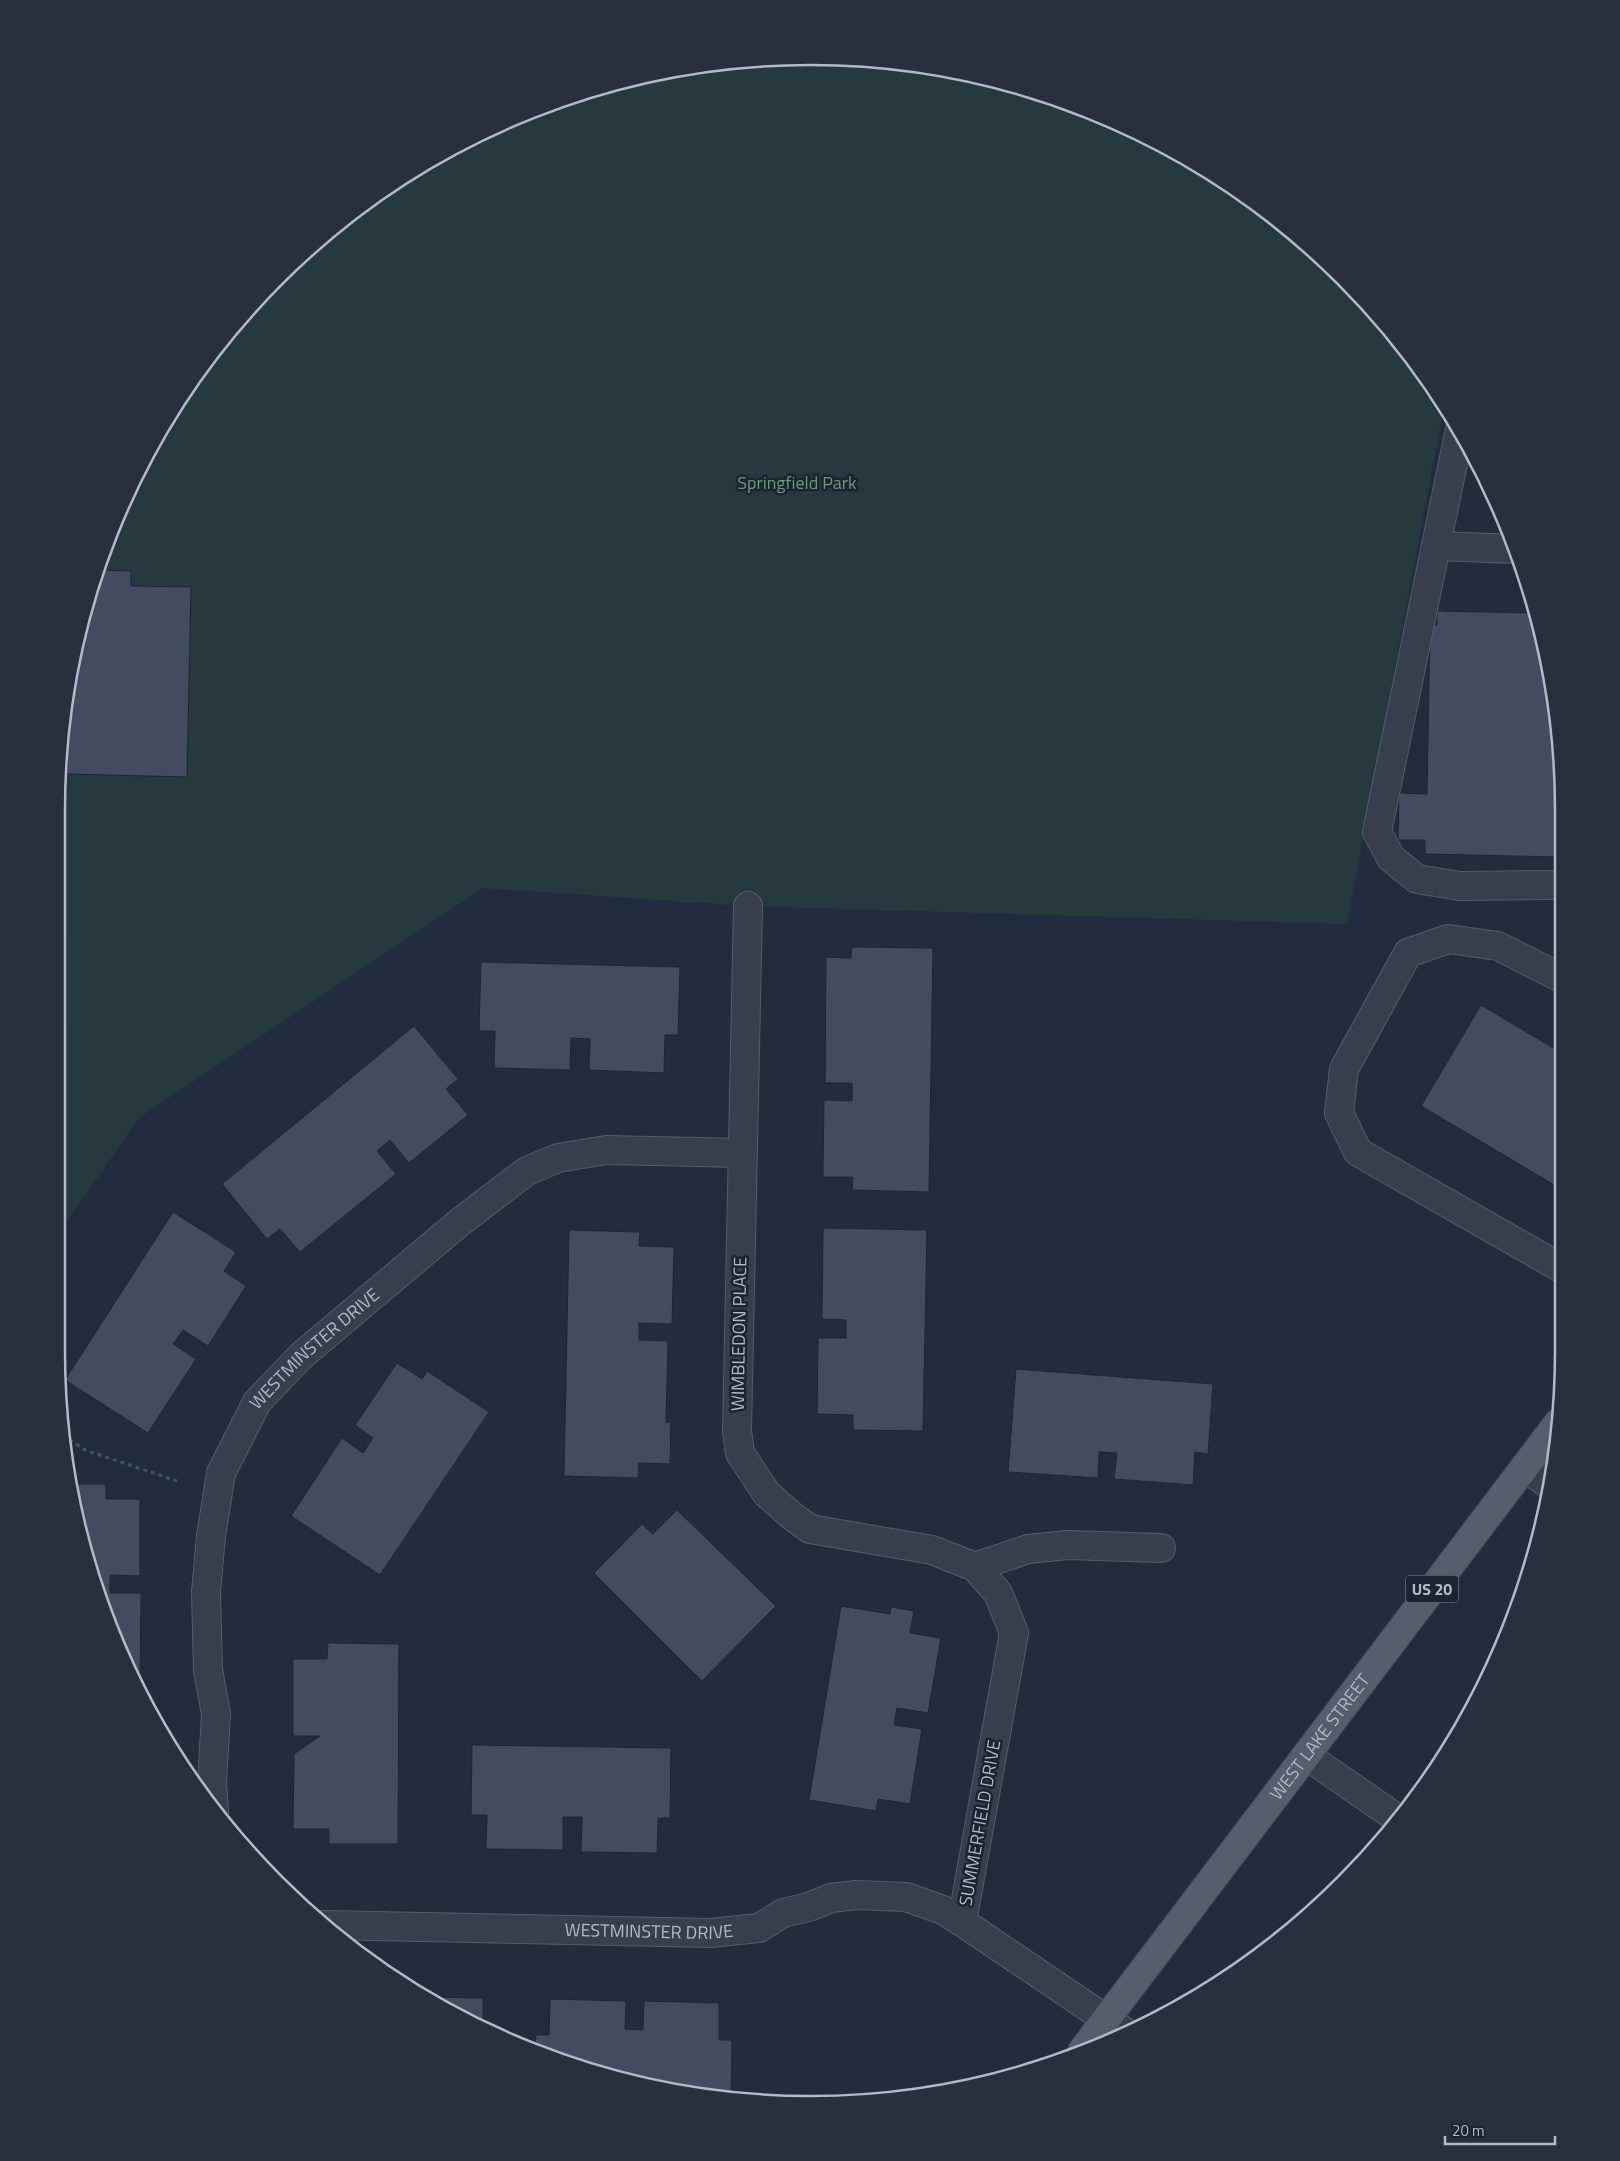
<svg xmlns="http://www.w3.org/2000/svg" width="1620" height="2161" font-family="'Titillium Web',sans-serif">
	<style>
		.green { fill: #25393f }
		.building { fill: #424b60; stroke: #1e2535 }
		.lines { fill: none; stroke-linecap: round; stroke-linejoin: round }
		.minor-casing { stroke: #555c6c; stroke-width: 30 }
		.major-casing { stroke: #404757; stroke-width: 30 }
		.path { stroke: #405559; stroke-width: 3; stroke-dasharray: 4 4; stroke-linecap: butt }
		.minor { stroke: #373e4e; stroke-width: 28 }
		.major { stroke: #555d6e; stroke-width: 28 }
		.labels { text-anchor: middle; stroke-width: 5; stroke-linejoin: round; paint-order: stroke }
		.shield { fill: #1c2333; stroke: #868c9c; stroke-width: 1 }
		.shield-label { font-size: 16px; font-weight: bold; fill: #b3b9c9 }
		.park-label { font-size: 18px; fill: #6a9b7a; stroke: #1c2333 }
		.street-label { font-size: 18px; fill: #b3b9c9; stroke: #1c2333 }
		.rim { fill: none; stroke: #b3b9c9; stroke-width: 2.5 }
	</style>
	<rect width="100%" height="100%" fill="#232c3e"/>
	<path class="green" d="M 761,58 L 909,63 L 1053,96 L 1187,157 L 1307,243 L 1408,351 L 1444,405 L 1347,924 L 748,906 L 483,888 L 140,1117 L 61,1230 L 58,761 L 82,615 L 114,521 L 183,391 L 277,277 L 351,212 L 477,134 L 615,82 Z"/>
	<g class="building">
		<path d="M 97,570 L 131,571 L 131,586 L 191,587 L 187,777 L 67,774 L 69,694 L 82,615 L 93,581 L 96,581 Z"/>
		<path d="M 1437,611 L 1538,613 L 1557,711 L 1558,857 L 1425,854 L 1425,840 L 1398,840 L 1399,793 L 1427,794 L 1430,625 L 1437,625 Z"/>
		<path d="M 852,947 L 933,948 L 929,1192 L 852,1190 L 853,1177 L 823,1177 L 824,1100 L 852,1101 L 852,1083 L 825,1083 L 826,957 L 851,958 Z"/>
		<path d="M 481,962 L 680,967 L 678,1035 L 665,1035 L 664,1073 L 589,1070 L 590,1039 L 571,1038 L 570,1070 L 494,1068 L 495,1031 L 479,1031 Z"/>
		<path d="M 1481,1005 L 1560,1052 L 1561,1189 L 1421,1106 Z"/>
		<path d="M 414,1026 L 458,1079 L 446,1089 L 468,1115 L 409,1163 L 390,1140 L 377,1151 L 396,1174 L 300,1252 L 280,1229 L 267,1239 L 222,1184 Z"/>
		<path d="M 173,1212 L 236,1252 L 224,1271 L 246,1286 L 208,1346 L 183,1330 L 173,1344 L 196,1359 L 148,1433 L 65,1380 Z"/>
		<path d="M 823,1228 L 927,1230 L 923,1431 L 853,1430 L 853,1415 L 817,1414 L 818,1338 L 846,1338 L 846,1320 L 822,1319 Z"/>
		<path d="M 569,1230 L 640,1232 L 639,1246 L 674,1247 L 672,1324 L 639,1323 L 639,1340 L 668,1341 L 666,1422 L 671,1422 L 670,1464 L 639,1463 L 638,1478 L 564,1476 Z"/>
		<path d="M 397,1363 L 422,1379 L 427,1371 L 489,1412 L 380,1575 L 291,1516 L 342,1438 L 363,1453 L 373,1438 L 355,1425 Z"/>
		<path d="M 1016,1369 L 1213,1384 L 1208,1454 L 1195,1452 L 1193,1485 L 1114,1479 L 1117,1453 L 1099,1452 L 1098,1478 L 1008,1472 Z"/>
		<path d="M 70,1484 L 106,1484 L 106,1499 L 140,1499 L 140,1576 L 110,1575 L 110,1593 L 141,1593 L 140,1685 L 136,1685 L 114,1640 L 82,1546 Z"/>
		<path d="M 677,1510 L 776,1606 L 702,1681 L 594,1573 L 642,1524 L 653,1534 Z"/>
		<path d="M 841,1606 L 890,1614 L 891,1607 L 914,1611 L 910,1633 L 941,1638 L 928,1713 L 897,1708 L 894,1725 L 922,1729 L 910,1804 L 878,1799 L 876,1811 L 809,1800 Z"/>
		<path d="M 328,1643 L 399,1644 L 398,1844 L 329,1844 L 329,1829 L 293,1829 L 294,1754 L 320,1736 L 293,1736 L 293,1659 L 327,1659 Z"/>
		<path d="M 472,1745 L 671,1748 L 670,1818 L 658,1818 L 657,1853 L 581,1852 L 582,1817 L 563,1817 L 563,1850 L 486,1849 L 487,1815 L 471,1815 Z"/>
		<path d="M 424,1997 L 483,1998 L 483,2029 L 476,2027 Z"/>
		<path d="M 550,1999 L 626,2001 L 625,2029 L 643,2030 L 644,2001 L 719,2003 L 719,2040 L 732,2040 L 731,2099 L 663,2090 L 567,2065 L 535,2051 L 536,2035 L 549,2035 Z"/>
	</g>
	<g class="lines">
		<g class="minor-casing">
			<g id="minor">
				<path d="M 1460,429 L 1377,832 L 1391,858 L 1417,879 L 1460,886 L 1558,885"/>
				<path d="M 1436,546 L 1516,549"/>
				<path d="M 748,906 L 737,1431 L 740,1453 L 767,1494 L 792,1516 L 810,1529 L 932,1550 L 975,1567 L 998,1593 L 1014,1633 L 962,1922 L 1125,2032"/>
				<path d="M 1559,977 L 1498,946 L 1448,939 L 1408,953 L 1344,1069 L 1339,1113 L 1358,1152 L 1561,1268"/>
				<path d="M 1525,1467 L 1548,1484"/>
				<path d="M 975,1567 L 1028,1549 L 1067,1545 L 1161,1548"/>
				<path d="M 1307,1756 L 1398,1819"/>
				<path id="s1" d="M 214,1811 L 212,1783 L 216,1714 L 208,1670 L 206,1592 L 211,1536 L 221,1473 L 257,1402 L 301,1356 L 460,1222 L 527,1171 L 558,1158 L 606,1150 L 743,1153"/>
				<path id="s2" d="M 323,1925 L 711,1933 L 759,1928 L 783,1913 L 809,1907 L 831,1898 L 856,1895 L 906,1897 L 943,1910 L 962,1922"/>
			</g>
		</g>
		<g class="major-casing">
			<g id="major">
				<path id="s3" d="M 1082,2051 L 1558,1423"/>
			</g>
		</g>
		<path class="path" d="M 63,1435 L 85,1450 L 180,1482"/>
		<use href="#minor" class="minor"/>
		<use href="#major" class="major"/>
	</g>
	<g class="labels">
		<rect class="shield" x="1406" y="1575.5" width="52" height="27" rx="4"/>
		<g class="shield-label">
			<text x="1432" y="1595">US 20</text>
		</g>
		<g class="park-label">
			<text x="797" y="489">Springfield Park</text>
		</g>
		<g class="street-label">
			<text transform="translate(739 1334) rotate(-89)" y="6">WIMBLEDON PLACE</text>
			<text dy="6" stroke="none"><textPath href="#s1" startOffset="498">WESTMINSTER DRIVE</textPath></text>
			<text dy="6" stroke="none"><textPath href="#s3" startOffset="394">WEST LAKE STREET</textPath></text>
			<text transform="translate(980 1823) rotate(-80)" y="6">SUMMERFIELD DRIVE</text>
			<text dy="6" stroke="none"><textPath href="#s2" startOffset="326">WESTMINSTER DRIVE</textPath></text>
		</g>
	</g>
	<path d="M0 0H1620V2161H0ZM810 65H810A745 745 0 0 1 1555 810V1351A745 745 0 0 1 810 2096H810A745 745 0 0 1 65 1351V810A745 745 0 0 1 810 65Z" fill="#282f3f" fill-rule="evenodd"/>
	<path class="rim" d="M810 65H810A745 745 0 0 1 1555 810V1351A745 745 0 0 1 810 2096H810A745 745 0 0 1 65 1351V810A745 745 0 0 1 810 65Z"/>
	<path d="M1445 2136v8h110v-8" fill="none" stroke="#b3b9c9" stroke-width="2.5"/>
	<text x="1452" y="2136" font-size="15" fill="#b3b9c9" stroke="#1c2333" stroke-width="4" paint-order="stroke">20 m</text>
</svg>
